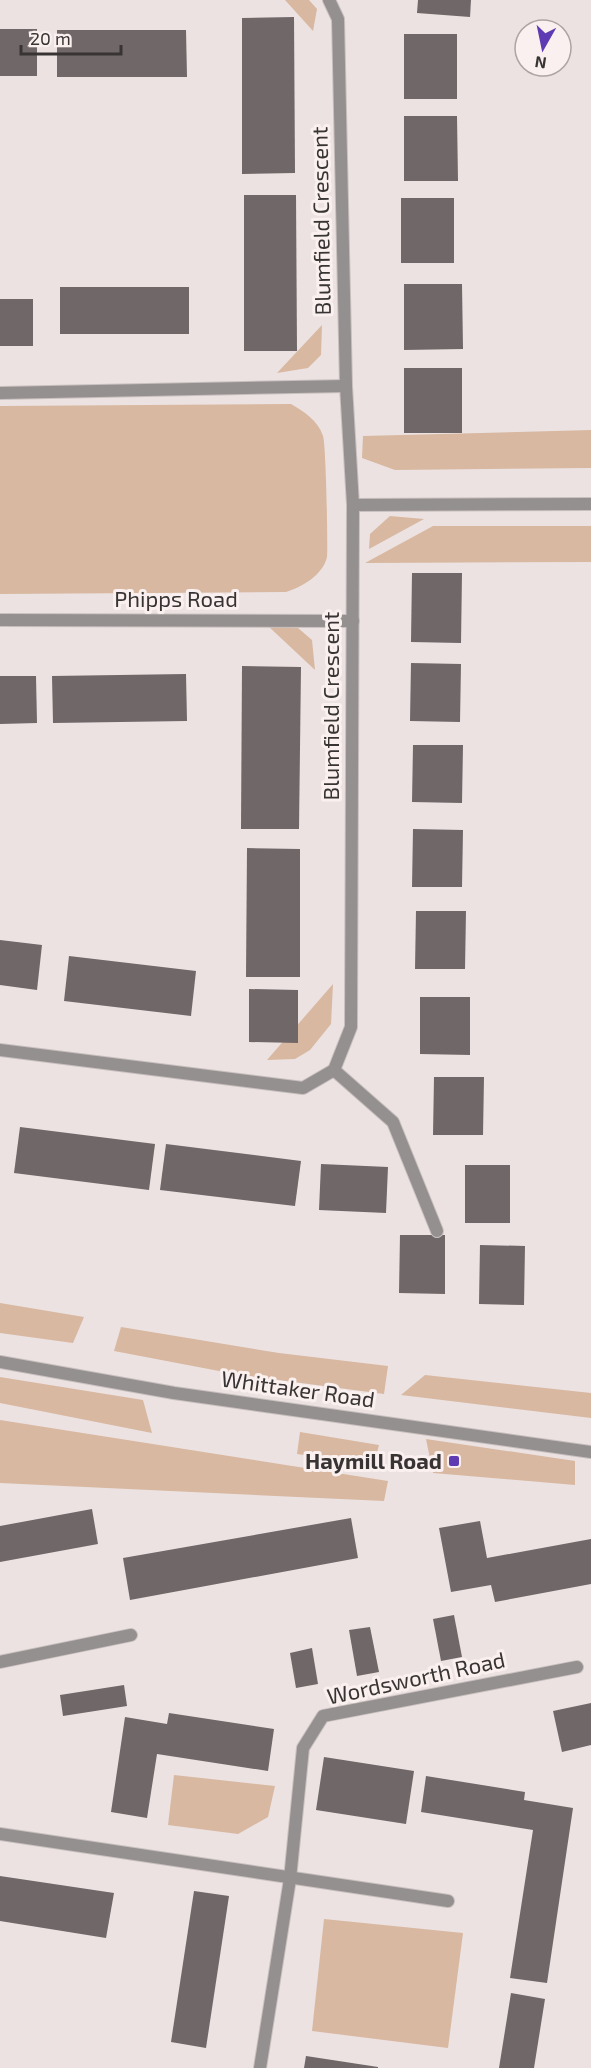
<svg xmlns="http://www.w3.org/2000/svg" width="591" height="2068" font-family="'Exo 2',sans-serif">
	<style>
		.green { fill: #d8b8a0 }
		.building { fill: #6f6768 }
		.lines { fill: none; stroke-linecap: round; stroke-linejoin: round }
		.street-casing { stroke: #c8bfbf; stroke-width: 14 }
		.street { stroke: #94908f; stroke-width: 12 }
		.poi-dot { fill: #5f3bb3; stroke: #faf0ef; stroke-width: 2 }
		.labels { text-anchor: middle; stroke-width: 6; stroke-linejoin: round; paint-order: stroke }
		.street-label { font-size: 22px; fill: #383434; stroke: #faf0ef }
		.poi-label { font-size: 22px; font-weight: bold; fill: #383434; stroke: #faf0ef; text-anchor: end }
	</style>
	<rect width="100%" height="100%" fill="#ece2e2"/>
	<g class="green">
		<path d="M 285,0 L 309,0 L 317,9 L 313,31 Z"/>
		<path d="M 322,325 L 321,355 L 308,368 L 277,373 Z"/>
		<path d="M 291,404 C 303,411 318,420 323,436 C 326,443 328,548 327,557 C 323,575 302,587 286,592 L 0,594 L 0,406 Z"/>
		<path d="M 591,430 L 591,468 L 395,470 L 362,458 L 363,436 Z"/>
		<path d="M 390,516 L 424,519 L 369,549 L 370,534 Z"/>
		<path d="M 433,526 L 591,526 L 591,562 L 365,563 Z"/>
		<path d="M 267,625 L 298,628 L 312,640 L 315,670 Z"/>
		<path d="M 333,984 L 331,1024 L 310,1050 L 295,1059 L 267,1060 Z"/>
		<path d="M 0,1303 L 84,1317 L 73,1343 L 0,1333 Z"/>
		<path d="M 121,1327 L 279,1353 L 388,1366 L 384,1394 L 240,1375 L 114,1351 Z"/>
		<path d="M 425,1375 L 591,1393 L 591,1418 L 401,1395 Z"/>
		<path d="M 0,1377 L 143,1400 L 152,1433 L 0,1403 Z"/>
		<path d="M 0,1420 L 388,1481 L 384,1501 L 0,1483 Z"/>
		<path d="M 300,1432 L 379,1445 L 374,1464 L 297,1454 Z"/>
		<path d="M 426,1439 L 575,1461 L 575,1485 L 433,1473 Z"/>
		<path d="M 174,1775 L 275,1786 L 268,1817 L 238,1834 L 168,1825 Z"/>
		<path d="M 324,1919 L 463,1933 L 448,2048 L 312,2031 Z"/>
	</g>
	<g class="building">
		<path d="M 418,0 L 471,0 L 470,17 L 417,13 Z"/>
		<path d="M 294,17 L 295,173 L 242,174 L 242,18 Z"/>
		<rect x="0" y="29" width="37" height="47"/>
		<path d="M 57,30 L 186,30 L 187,77 L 57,77 Z"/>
		<rect x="404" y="34" width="53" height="65"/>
		<path d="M 404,116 L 457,116 L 458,181 L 404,181 Z"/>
		<path d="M 244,195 L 296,195 L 297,351 L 244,351 Z"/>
		<rect x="401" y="198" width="53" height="65"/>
		<path d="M 404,284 L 462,284 L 463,349 L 404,350 Z"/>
		<rect x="60" y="287" width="129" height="47"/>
		<rect x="0" y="299" width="33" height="47"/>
		<rect x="404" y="368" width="58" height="65"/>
		<path d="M 412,573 L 462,573 L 461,643 L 411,642 Z"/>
		<path d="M 411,663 L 461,664 L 460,722 L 410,721 Z"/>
		<path d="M 242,666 L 301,667 L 299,829 L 241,829 Z"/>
		<path d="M 186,674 L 187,721 L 53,723 L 52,676 Z"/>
		<path d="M 0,676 L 36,676 L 37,723 L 0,724 Z"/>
		<path d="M 413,745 L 463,745 L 462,803 L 412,802 Z"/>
		<path d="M 413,829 L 463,830 L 462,887 L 412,887 Z"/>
		<path d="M 247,848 L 300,849 L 300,977 L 246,977 Z"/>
		<path d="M 416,911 L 466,911 L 465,969 L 415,969 Z"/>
		<path d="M 0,940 L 42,945 L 37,990 L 0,985 Z"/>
		<path d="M 69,956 L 196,971 L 191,1016 L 64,1001 Z"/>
		<path d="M 249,989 L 298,990 L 298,1043 L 249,1042 Z"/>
		<path d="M 420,997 L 470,997 L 470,1055 L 420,1054 Z"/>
		<path d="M 434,1077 L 484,1077 L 483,1135 L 433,1135 Z"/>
		<path d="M 20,1127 L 155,1144 L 149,1190 L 14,1173 Z"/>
		<path d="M 166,1144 L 301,1161 L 295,1206 L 160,1190 Z"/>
		<path d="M 321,1164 L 388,1167 L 386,1213 L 319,1210 Z"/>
		<rect x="465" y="1165" width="45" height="58"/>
		<path d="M 400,1235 L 445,1235 L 445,1294 L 399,1293 Z"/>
		<path d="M 480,1245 L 525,1246 L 524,1305 L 479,1304 Z"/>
		<path d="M 92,1509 L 98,1544 L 0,1562 L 0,1526 Z"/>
		<path d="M 351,1518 L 358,1558 L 130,1600 L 123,1558 Z"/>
		<path d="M 480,1521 L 487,1558 L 591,1539 L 591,1584 L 495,1602 L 491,1585 L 451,1592 L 439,1528 Z"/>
		<path d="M 454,1615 L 462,1657 L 441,1661 L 433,1619 Z"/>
		<path d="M 370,1627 L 379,1672 L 357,1676 L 349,1630 Z"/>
		<path d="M 312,1648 L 318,1684 L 296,1688 L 290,1653 Z"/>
		<path d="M 124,1685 L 127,1706 L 63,1716 L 60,1695 Z"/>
		<path d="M 591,1703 L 591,1745 L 562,1752 L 553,1711 Z"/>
		<path d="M 169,1713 L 274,1729 L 268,1771 L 157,1754 L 147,1818 L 111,1812 L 125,1717 L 167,1724 Z"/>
		<path d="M 324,1757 L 414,1771 L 406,1824 L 316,1810 Z"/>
		<path d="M 426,1776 L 525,1792 L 524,1800 L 573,1808 L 547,1983 L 510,1978 L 533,1830 L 421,1812 Z"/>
		<path d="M 0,1876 L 114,1893 L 106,1938 L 0,1921 Z"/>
		<path d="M 194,1891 L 229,1896 L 206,2048 L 171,2042 Z"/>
		<path d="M 511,1993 L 545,1999 L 534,2068 L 499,2068 Z"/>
		<path d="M 306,2056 L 378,2067 L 378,2068 L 304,2068 Z"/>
	</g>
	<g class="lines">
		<g class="street-casing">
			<g id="street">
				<path d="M 0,393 L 346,386"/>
				<path d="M 353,505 L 591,504"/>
				<path d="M 0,620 L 353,621"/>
				<path d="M 0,1050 L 303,1088 L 334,1070 L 351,1027 L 353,505 L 346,386 L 338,19 L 329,0"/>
				<path d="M 334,1070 L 393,1122 L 437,1231"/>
				<path d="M 0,1362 L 174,1393 L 591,1452"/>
				<path d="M 0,1662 L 131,1635"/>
				<path d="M 0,1834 L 448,1901"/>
				<path d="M 260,2068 L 290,1879 L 303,1748 L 323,1716 L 577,1667"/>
			</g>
		</g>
		<use href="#street" class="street"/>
	</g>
	<rect class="poi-dot" x="448" y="1455" width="12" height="12" rx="3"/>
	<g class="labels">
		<g class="street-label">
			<text transform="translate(321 221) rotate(-91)" y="8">Blumfield Crescent</text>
			<text x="176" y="607">Phipps Road</text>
			<text transform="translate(331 706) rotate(-90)" y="8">Blumfield Crescent</text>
			<text transform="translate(298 1389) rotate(8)" y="8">Whittaker Road</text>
			<text transform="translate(416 1678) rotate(-12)" y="8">Wordsworth Road</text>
		</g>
		<g class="poi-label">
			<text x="442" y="1469">Haymill Road</text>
		</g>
	</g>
	<g transform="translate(543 48) rotate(189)"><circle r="28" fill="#faf0ef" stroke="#aca5a4" stroke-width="1.5"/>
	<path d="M0-4.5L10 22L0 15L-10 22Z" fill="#5f3bb3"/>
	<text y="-9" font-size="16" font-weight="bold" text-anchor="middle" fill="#383434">N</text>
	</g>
	<path d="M21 45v9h100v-9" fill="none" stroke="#383434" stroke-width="3"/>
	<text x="30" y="45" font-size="18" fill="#383434" stroke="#faf0ef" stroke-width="4.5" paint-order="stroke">20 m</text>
</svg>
